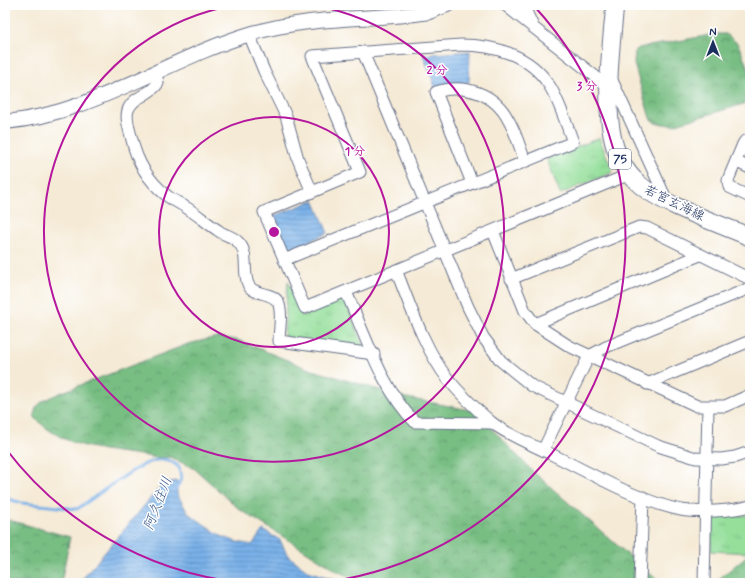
<svg xmlns="http://www.w3.org/2000/svg" width="755" height="588" font-family="Mynerve,'Klee One',sans-serif">
	<style>
		.forest { fill: url(#forest-crowns); stroke: #4a7670 }
		.park { fill: url(#park-tufts); stroke: #58877c }
		.water { fill: url(#water-rules); stroke: #4a70a3 }
		.lines { fill: none; stroke-linecap: round; stroke-linejoin: round }
		.stream { stroke: #79b0e8; stroke-width: 3 }
		.minor-casing { stroke: #677088; stroke-width: 13 }
		.tertiary-casing { stroke: #677088; stroke-width: 16 }
		.primary-casing { stroke: #677088; stroke-width: 19 }
		.minor { stroke: #fff; stroke-width: 11 }
		.tertiary { stroke: #fff; stroke-width: 14 }
		.primary { stroke: #fff; stroke-width: 17 }
		.ring { fill: none; stroke: #b5179e; stroke-width: 2 }
		.labels { text-anchor: middle; stroke-width: 3; stroke-linejoin: round; paint-order: stroke }
		.shield { fill: #fff; stroke: #5f6d8e; stroke-width: 1 }
		.shield-label { font-size: 12px; font-weight: bold; fill: #1b2f5e }
		.street-label { font-size: 13px; fill: #1b2f5e; stroke: #fff }
		.water-label { font-size: 14px; font-style: italic; fill: #3c5c8e; stroke: #fff }
		.centre { fill: #b5179e; stroke: #fff; stroke-width: 2 }
		.ring-label { font-size: 12px; text-anchor: middle; font-weight: bold; fill: #b5179e; stroke: #fff; stroke-width: 3; stroke-linejoin: round; paint-order: stroke }
	</style>
	<defs>
		<pattern id="forest-crowns" width="20" height="18" patternUnits="userSpaceOnUse"><rect width="20" height="18" fill="#78be83"/><path d="M2 6a3 3 0 1 1 6 0M12 15a3 3 0 1 1 6 0" fill="none" stroke="#629b6e"/></pattern>
		<pattern id="park-tufts" width="24" height="20" patternUnits="userSpaceOnUse"><rect width="24" height="20" fill="#95df9b"/><path d="M3 7l-1-3M5 7V3M7 7l1-3M15 17l-1-3M17 17v-4M19 17l1-3" fill="none" stroke="#80c088"/></pattern>
		<pattern id="water-rules" width="6" height="5" patternUnits="userSpaceOnUse"><rect width="6" height="5" fill="#79b0e8"/><path d="M0 2.5h6" fill="none" stroke="#6290bf"/></pattern>
	</defs>
	<rect width="100%" height="100%" fill="#fff"/>
	<filter id="ink" filterUnits="userSpaceOnUse"><feTurbulence type="fractalNoise" baseFrequency=".025" numOctaves="2"/><feDisplacementMap in="SourceGraphic" scale="8" xChannelSelector="R" yChannelSelector="G"/><feConvolveMatrix kernelMatrix="1 2 1 2 8 2 1 2 1" color-interpolation-filters="sRGB"/></filter>
	<filter id="wash" filterUnits="userSpaceOnUse"><feTurbulence type="fractalNoise" baseFrequency=".012" numOctaves="4" result="noise"/><feDisplacementMap in="SourceGraphic" scale="16" xChannelSelector="R" yChannelSelector="G"/><feGaussianBlur stdDeviation="0.9" result="paint"/><feColorMatrix in="noise" values="0 0 0 0 0 0 0 0 0 0 0 0 0 0 0 0 0 1.4 0 .05"/><feComposite in="paint" operator="in"/></filter>
	<g filter="url(#wash)">
		<rect width="100%" height="100%" fill="#f5ead5"/>
		<g class="forest">
			<path d="M 716,34 L 726,34 L 738,44 L 750,72 L 750,102 L 673,125 L 655,123 L 650,118 L 634,64 L 635,51 L 639,48 Z"/>
			<path d="M 217,337 L 238,340 L 309,369 L 407,398 L 475,411 L 531,470 L 650,574 L 664,583 L 362,582 L 339,572 L 239,509 L 195,469 L 170,457 L 158,458 C 113,449 69,453 35,418 C 31,404 49,398 60,393 L 188,344 Z"/>
			<path d="M 5,519 L 70,537 L 61,583 L 5,583 Z"/>
			<path d="M 750,553 L 750,583 L 711,583 L 719,579 Z"/>
		</g>
		<g class="park">
			<path d="M 599,138 L 613,172 L 560,194 L 547,159 Z"/>
			<path d="M 288,281 L 302,316 L 344,298 L 364,348 L 284,337 Z"/>
			<path d="M 750,515 L 750,553 L 711,551 L 711,518 Z"/>
		</g>
		<g class="water">
			<path d="M 470,51 L 469,82 L 441,86 L 436,89 L 423,55 Z"/>
			<path d="M 314,200 L 328,233 L 288,250 L 274,216 Z"/>
			<path d="M 177,481 L 177,494 L 188,513 L 221,536 L 237,542 L 252,545 L 263,530 L 280,540 L 288,556 L 310,572 L 349,583 L 79,583 L 160,487 L 168,482 Z"/>
		</g>
		<g class="lines">
			<g class="stream">
				<path d="M 5,498 L 22,503 L 77,509 C 94,498 140,462 157,460 C 166,458 172,461 179,467 L 181,479 L 176,489"/>
				<path d="M 532,583 L 535,582"/>
			</g>
		</g>
	</g>
	<g filter="url(#ink)">
		<g class="lines">
			<g class="minor-casing">
				<g id="minor">
					<path d="M 505,5 L 610,88"/>
					<path d="M 523,5 L 532,24"/>
					<path d="M 249,34 L 264,71 L 286,116 L 298,159 L 312,192"/>
					<path d="M 363,52 L 468,307 L 483,337 L 501,361 L 532,386 L 658,446 L 696,458 L 721,459 L 735,457 L 750,452"/>
					<path d="M 156,73 L 158,83 C 151,95 133,96 128,110 C 125,119 130,131 132,140 C 137,162 149,181 166,195 C 172,200 180,203 187,208 C 198,215 208,224 219,231 C 224,235 232,236 237,241 C 250,252 242,270 248,284 C 252,296 272,291 278,302 C 283,313 279,330 279,341 L 374,354"/>
					<path d="M 611,78 L 667,201"/>
					<path d="M 750,142 L 745,141 L 743,144 L 728,180 L 729,187 L 750,197"/>
					<path d="M 737,162 L 750,168"/>
					<path d="M 472,183 L 436,92 C 464,83 495,93 509,121 C 516,133 520,148 525,161"/>
					<path d="M 493,231 L 525,311 L 535,324 L 569,346 L 697,406 L 725,406 L 750,395"/>
					<path d="M 284,260 L 573,142 C 566,124 560,102 549,85 C 530,55 494,45 461,45 L 312,56 L 360,172 L 264,212 L 305,308 L 630,174"/>
					<path d="M 396,270 C 410,305 425,350 448,379 C 461,395 476,409 491,422 C 509,436 533,445 553,455 C 590,473 640,502 681,510 C 698,513 733,511 750,506"/>
					<path d="M 511,279 L 639,227 L 647,228 L 750,279"/>
					<path d="M 346,292 C 365,334 382,390 415,422 L 492,423"/>
					<path d="M 535,324 L 700,255"/>
					<path d="M 647,384 L 750,341"/>
					<path d="M 543,450 L 589,356 L 606,347 L 750,288"/>
					<path d="M 640,583 L 643,497"/>
					<path d="M 704,583 L 708,407"/>
				</g>
			</g>
			<g class="tertiary-casing">
				<path id="tertiary" d="M 5,122 C 93,114 167,59 250,34 C 304,17 360,20 415,14 L 429,12 L 447,5"/>
			</g>
			<g class="primary-casing">
				<path id="primary" d="M 615,5 C 611,45 603,110 615,147 C 619,160 628,174 638,183 C 660,204 720,224 750,237"/>
			</g>
			<use href="#minor" class="minor"/>
			<use href="#tertiary" class="tertiary"/>
			<use href="#primary" class="primary"/>
		</g>
	</g>
	<g class="ring">
		<circle cx="274" cy="232" r="115"/>
		<path d="M312 5A230 230 0 1 1 236 5"/>
		<path d="M534 6A345 345 0 1 1 6 449"/>
	</g>
	<g class="labels">
		<rect class="shield" x="609" y="149" width="22" height="20" rx="3"/>
		<g class="shield-label">
			<text x="620" y="163">75</text>
		</g>
		<g class="street-label">
			<text transform="translate(675 202) rotate(26)" y="5">若宮玄海線</text>
		</g>
		<g class="water-label">
			<text transform="translate(157 503) rotate(-69)" y="5">阿久住川</text>
		</g>
	</g>
	<circle cx="274" cy="232" r="6" class="centre"/>
	<g class="ring-label">
		<text x="437" y="74">2 分</text>
		<text x="587" y="90">3 分</text>
		<text x="355" y="155">1 分</text>
	</g>
	<rect width="755" height="588" fill="none" stroke="#fff" stroke-width="20"/>
	<g transform="translate(713 42)" stroke="#ffffff" stroke-width="3" paint-order="stroke">
	<path d="M0-3L7 15L0 10L-7 15Z" fill="#1b2f5e"/>
	<text y="-6" font-size="11" font-weight="bold" text-anchor="middle" fill="#1b2f5e">N</text>
	</g>
</svg>
